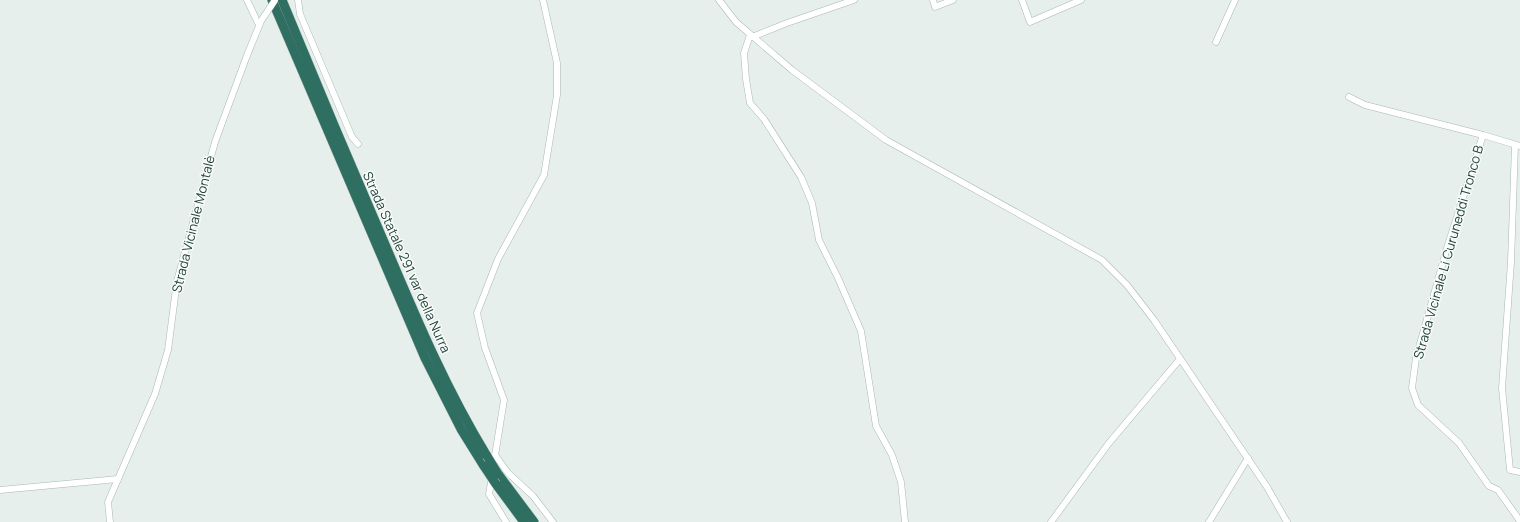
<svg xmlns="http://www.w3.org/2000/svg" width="1520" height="522" font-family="Manrope,sans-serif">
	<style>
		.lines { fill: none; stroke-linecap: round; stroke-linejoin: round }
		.minor-casing { stroke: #a8b8b2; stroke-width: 7 }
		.highway-casing { stroke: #c2cac8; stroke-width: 10 }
		.minor { stroke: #fff; stroke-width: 6 }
		.highway { stroke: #2f6f62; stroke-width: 9 }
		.minor-bridge-casing { stroke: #a8b8b2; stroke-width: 7; stroke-linecap: butt }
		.highway-bridge-casing { stroke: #c2cac8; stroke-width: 10; stroke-linecap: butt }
		.minor-bridge { stroke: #fff; stroke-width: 6 }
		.highway-bridge { stroke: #2f6f62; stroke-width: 9 }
		.labels { text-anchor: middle; stroke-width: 3; stroke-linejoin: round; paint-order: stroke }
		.street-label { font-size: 13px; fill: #24423a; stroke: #f7fbf9 }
	</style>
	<rect width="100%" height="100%" fill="#e6efeb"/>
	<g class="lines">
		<g class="minor-casing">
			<g id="minor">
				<path d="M 247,0 L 259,25"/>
				<path d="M 298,0 L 300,14 L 352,137 L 358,144"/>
				<path d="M 719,0 L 736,22 L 792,70 L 886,140 L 1102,260 L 1127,285 L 1154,320 L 1267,487 L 1287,522"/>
				<path d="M 933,0 L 935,7 L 953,0"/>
				<path d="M 1022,0 L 1030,22 L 1081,0"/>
				<path d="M 750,35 L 744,53 L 746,79 L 750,103 L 764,119 L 801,177 L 812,203 L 819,240 L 838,278 L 861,331 L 876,426 L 892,455 L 901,482 L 905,522"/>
				<path d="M 752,37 L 787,23 L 854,0"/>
				<path d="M 1216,42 L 1235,0"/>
				<path d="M 1349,97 L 1365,105 L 1483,135 L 1520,146"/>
				<path d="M 1483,135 L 1447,248 L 1416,358 L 1412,388 L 1418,405 L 1459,443 L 1489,486 L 1498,490 L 1520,521"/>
				<path d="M 1515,145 L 1511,262 L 1502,388 L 1510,470 L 1520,472"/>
				<path d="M 495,455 L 508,473 L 533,496 L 553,522"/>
				<path d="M 493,468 L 504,400 L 485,348 L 477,313 L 498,259 L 544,175 L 557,95 L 557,63 L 543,0"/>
				<path d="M 492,477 L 489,494 L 506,522"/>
				<path d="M 0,490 L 118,479"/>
				<path d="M 110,522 L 108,502 L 155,394 L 168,350 L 177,281 L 215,142 L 246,58 L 261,21"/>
				<path d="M 1051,522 L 1109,443 L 1180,359"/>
				<path d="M 1209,522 L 1248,458"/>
			</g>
		</g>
		<g class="highway-casing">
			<g id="highway">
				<path d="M 272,0 L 425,358 L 461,429 L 484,466"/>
				<path d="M 282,0 C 316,83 351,166 387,249 C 417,320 447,391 487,456"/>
				<path d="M 498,474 L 534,522"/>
				<path d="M 496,484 L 524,522"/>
			</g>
		</g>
		<use href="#minor" class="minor"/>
		<use href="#highway" class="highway"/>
		<g class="minor-bridge-casing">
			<path id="minor-bridge" d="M 261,21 L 275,0"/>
		</g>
		<g class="highway-bridge-casing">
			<g id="highway-bridge">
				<path d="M 487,456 L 498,474"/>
				<path d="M 484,466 L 496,484"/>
			</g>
		</g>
		<use href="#minor-bridge" class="minor-bridge"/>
		<use href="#highway-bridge" class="highway-bridge"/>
	</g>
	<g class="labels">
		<g class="street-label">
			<text transform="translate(193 224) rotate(-76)" y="5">Strada Vicinale Montalè</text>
			<text transform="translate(1448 252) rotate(-74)" y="5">Strada Vicinale Li Curuneddi Tronco B</text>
			<text transform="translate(407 262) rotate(66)" y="5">Strada Statale 291 var della Nurra</text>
		</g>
	</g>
</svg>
